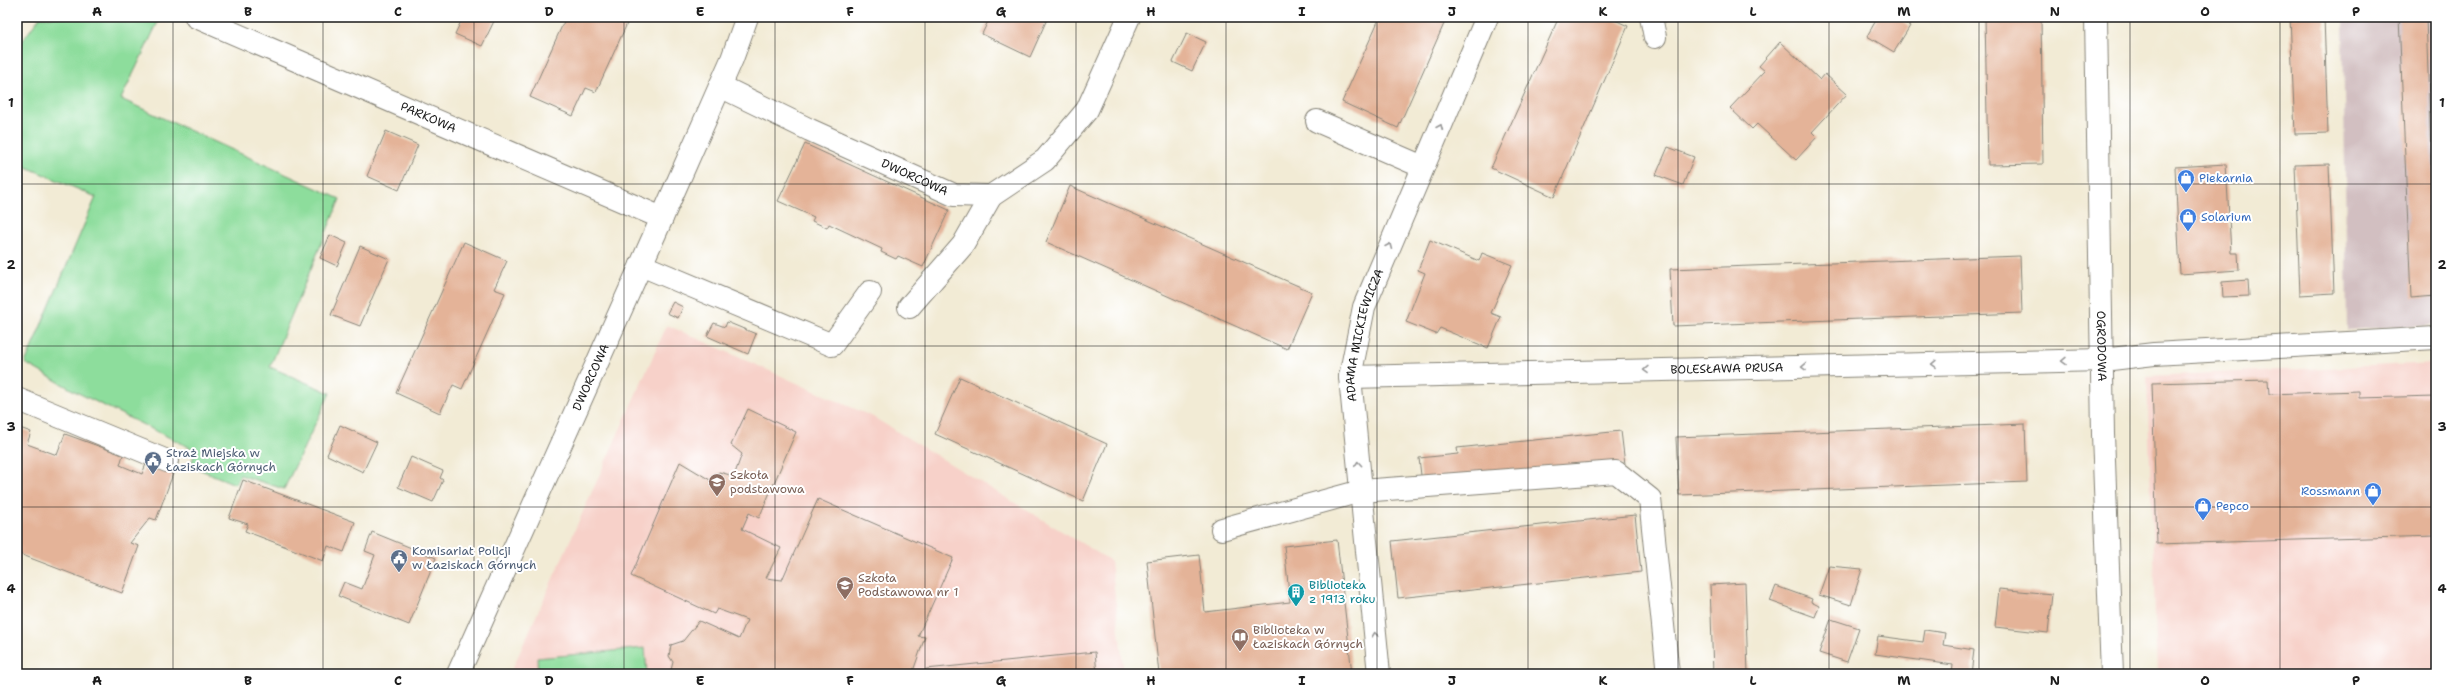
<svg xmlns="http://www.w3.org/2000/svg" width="2453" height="691" font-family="'Shantell Sans',sans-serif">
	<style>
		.built { fill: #f7d1c9 }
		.industrial { fill: #d2bfc1 }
		.green { fill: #8ddd9c; stroke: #547c5c }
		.building { fill: #e4b398 }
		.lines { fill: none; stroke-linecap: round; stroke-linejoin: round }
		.minor-casing { stroke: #878478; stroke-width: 24 }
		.minor { stroke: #fff; stroke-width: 22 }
		.oneway { stroke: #999 }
		.grid { fill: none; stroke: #1c1c1c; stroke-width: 1; stroke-opacity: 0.55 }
		.labels { text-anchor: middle; stroke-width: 4; stroke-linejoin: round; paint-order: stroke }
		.street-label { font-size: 12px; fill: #1c1c1c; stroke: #fff }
		.shop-label { font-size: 12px; fill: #366cbe; stroke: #fff; text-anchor: start }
		.service-label { font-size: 12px; fill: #4e5e75; stroke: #fff; text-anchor: start }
		.education-label { font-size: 12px; fill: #785e54; stroke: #fff; text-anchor: start }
		.culture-label { font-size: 12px; fill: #0d838f; stroke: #fff; text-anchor: start }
		.neatline { fill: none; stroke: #1c1c1c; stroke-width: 1.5 }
		.grid-label { font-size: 13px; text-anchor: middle; font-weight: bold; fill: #1c1c1c }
	</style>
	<rect width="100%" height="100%" fill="#fff"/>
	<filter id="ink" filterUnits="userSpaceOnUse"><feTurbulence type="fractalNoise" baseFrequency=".025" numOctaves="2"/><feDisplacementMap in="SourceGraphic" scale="8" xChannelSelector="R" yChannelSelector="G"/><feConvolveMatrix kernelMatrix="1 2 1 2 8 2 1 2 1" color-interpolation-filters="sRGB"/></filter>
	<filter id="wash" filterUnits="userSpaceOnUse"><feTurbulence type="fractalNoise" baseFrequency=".012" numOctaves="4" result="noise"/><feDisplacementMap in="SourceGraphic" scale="16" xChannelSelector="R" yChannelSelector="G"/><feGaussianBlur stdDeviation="0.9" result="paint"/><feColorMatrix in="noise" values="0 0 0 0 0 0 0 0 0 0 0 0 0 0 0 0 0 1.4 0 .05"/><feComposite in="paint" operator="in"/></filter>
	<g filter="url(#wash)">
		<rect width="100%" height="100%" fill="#f2ebd5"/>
		<g class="built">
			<path d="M 667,325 L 873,417 L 1111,561 L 1124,674 L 510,674 Z"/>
			<path d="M 2436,363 L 2436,674 L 2157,674 L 2147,376 Z"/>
		</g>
		<path class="industrial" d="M 2343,17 L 2436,17 L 2436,324 L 2347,330 Z"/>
		<g class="green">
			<path d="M 40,17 L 148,17 L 158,22 L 121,99 L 340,199 L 270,367 L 330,393 L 284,489 L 240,475 L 235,484 L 191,466 L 195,450 L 78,393 L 25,363 L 96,197 L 17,163 L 17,48 Z"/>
			<path d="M 645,648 L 647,674 L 538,674 L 537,658 Z"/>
		</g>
		<g id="blocks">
			<g class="building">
				<path d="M 463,17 L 496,17 L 482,46 L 455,34 Z"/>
				<path d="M 566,17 L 630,17 L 596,92 L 586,88 L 573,116 L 530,97 Z"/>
				<path d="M 990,17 L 1048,17 L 1030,57 L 982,34 Z"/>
				<path d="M 1380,17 L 1447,17 L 1398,128 L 1342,102 Z"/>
				<path d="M 1559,17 L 1608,17 L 1628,26 L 1554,197 L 1491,168 Z"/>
				<path d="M 1878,17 L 1895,17 L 1910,26 L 1894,52 L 1867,36 Z"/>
				<path d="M 1985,17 L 2041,17 L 2043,164 L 1988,165 Z"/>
				<path d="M 2290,17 L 2324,17 L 2328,133 L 2295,134 Z"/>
				<path d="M 2399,17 L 2426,17 L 2436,296 L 2411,298 Z"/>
				<path d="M 1187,33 L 1206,42 L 1192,71 L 1173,62 Z"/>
				<path d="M 1780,42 L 1820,80 L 1825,74 L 1847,94 L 1812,132 L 1817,137 L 1796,160 L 1757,124 L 1752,129 L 1730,108 L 1765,71 L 1759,66 Z"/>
				<path d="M 386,131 L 418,145 L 399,190 L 367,176 Z"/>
				<path d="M 805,144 L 949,210 L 923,267 L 898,256 L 896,259 L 881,252 L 882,249 L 829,224 L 827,228 L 812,221 L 814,217 L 778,201 Z"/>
				<path d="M 1668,147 L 1694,157 L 1683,185 L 1656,175 Z"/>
				<path d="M 2226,164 L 2231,253 L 2238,253 L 2239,270 L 2180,274 L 2175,167 Z"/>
				<path d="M 2329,164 L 2334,293 L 2300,295 L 2295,165 Z"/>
				<path d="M 1070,186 L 1312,292 L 1287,349 L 1046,242 Z"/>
				<path d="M 330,235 L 347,243 L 337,266 L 320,258 Z"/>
				<path d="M 1430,240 L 1479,261 L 1482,253 L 1512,265 L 1491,313 L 1501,317 L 1488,348 L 1440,328 L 1436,334 L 1406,322 L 1425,273 L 1418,270 Z"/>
				<path d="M 464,242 L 507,261 L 494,289 L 505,293 L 462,389 L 453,385 L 440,413 L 396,393 Z"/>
				<path d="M 360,246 L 389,259 L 360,326 L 331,315 Z"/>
				<path d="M 2020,256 L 2022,313 L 1673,326 L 1670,269 Z"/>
				<path d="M 2248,280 L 2249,296 L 2223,297 L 2222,282 Z"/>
				<path d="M 673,302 L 683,307 L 678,318 L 667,313 Z"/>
				<path d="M 727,322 L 756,334 L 748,354 L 707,336 L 714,323 L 725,327 Z"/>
				<path d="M 960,377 L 1107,444 L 1083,501 L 935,434 Z"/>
				<path d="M 2268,380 L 2269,394 L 2359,391 L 2359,398 L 2436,396 L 2436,536 L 2157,544 L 2152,383 Z"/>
				<path d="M 748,409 L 796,432 L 759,518 L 749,513 L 742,529 L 781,548 L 766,578 L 782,580 L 818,499 L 953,558 L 918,636 L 925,637 L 912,674 L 670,674 L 673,662 L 669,656 L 671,645 L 683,641 L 699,621 L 739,639 L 747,620 L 717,609 L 714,614 L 631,576 L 680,462 L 710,480 L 719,472 L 734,476 L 742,454 L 731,445 Z"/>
				<path d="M 2025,424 L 2027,482 L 1679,495 L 1676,437 Z"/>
				<path d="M 340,425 L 377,442 L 363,472 L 327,455 Z"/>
				<path d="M 17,427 L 31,432 L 27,444 L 57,455 L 65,434 L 123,455 L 120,465 L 142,474 L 146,464 L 173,474 L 156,520 L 150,518 L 130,543 L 139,546 L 122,593 L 17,553 Z"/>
				<path d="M 1621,431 L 1625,464 L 1422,484 L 1419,458 L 1458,454 L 1457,448 Z"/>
				<path d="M 411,457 L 443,471 L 440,478 L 443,480 L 433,502 L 398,487 Z"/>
				<path d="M 243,480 L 355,522 L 344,552 L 328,546 L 323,561 L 245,531 L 248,524 L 229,518 Z"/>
				<path d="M 1635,515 L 1641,572 L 1398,598 L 1392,541 Z"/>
				<path d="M 372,532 L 436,558 L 409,625 L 338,596 L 344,582 L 362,589 L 375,555 L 365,551 Z"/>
				<path d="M 1337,540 L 1352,674 L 1159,674 L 1147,561 L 1199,555 L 1205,612 L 1290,602 L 1284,546 Z"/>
				<path d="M 1829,566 L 1862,569 L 1851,605 L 1819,595 Z"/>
				<path d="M 1745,583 L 1748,674 L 1713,674 L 1710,585 Z"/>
				<path d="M 1776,586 L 1812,599 L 1811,602 L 1819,606 L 1815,617 L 1770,601 Z"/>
				<path d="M 1999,589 L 2052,594 L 2048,633 L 1995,627 Z"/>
				<path d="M 1831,619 L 1859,628 L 1847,662 L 1819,653 Z"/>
				<path d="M 1925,630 L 1945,633 L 1943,645 L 1974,650 L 1971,674 L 1952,674 L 1953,665 L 1875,654 L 1878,636 L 1923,642 Z"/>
				<path d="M 1095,652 L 1097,674 L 925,674 L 926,669 Z"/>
			</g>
		</g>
	</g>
	<g filter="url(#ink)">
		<use href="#blocks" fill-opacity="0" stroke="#878478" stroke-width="1"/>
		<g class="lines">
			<g class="minor-casing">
				<g id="minor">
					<path id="s1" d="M 196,17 L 662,218"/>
					<path d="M 1651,17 L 1655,37"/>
					<path id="s2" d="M 2096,17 L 2103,434 L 2112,674"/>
					<path id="s3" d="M 720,86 L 810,130 L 954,195 L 991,196 L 1045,160 L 1087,110 L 1129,17"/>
					<path d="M 1317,121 L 1423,167"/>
					<path d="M 641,265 L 832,345 L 870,292"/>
					<path d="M 909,307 L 963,245 L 991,196"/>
					<path id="s4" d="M 1350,377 L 2103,360 L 2154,354 L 2436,338"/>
					<path d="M 17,399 L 167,461"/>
					<path d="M 1222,529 L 1361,491 L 1616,472 L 1650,499 L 1668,674"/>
					<path id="s5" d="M 458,674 L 662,218 L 732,59 L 747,17"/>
					<path id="s6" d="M 1379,674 L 1350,377 L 1364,307 L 1487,17"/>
				</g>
			</g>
			<use href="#minor" class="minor"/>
		</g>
		<defs><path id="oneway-chevron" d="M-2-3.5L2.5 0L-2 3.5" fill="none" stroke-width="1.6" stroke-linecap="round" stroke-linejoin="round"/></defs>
		<g class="oneway">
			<use href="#oneway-chevron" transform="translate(1440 127) rotate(-67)"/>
			<use href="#oneway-chevron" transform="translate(1389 246) rotate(-67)"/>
			<use href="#oneway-chevron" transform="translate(2064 361) rotate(179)"/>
			<use href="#oneway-chevron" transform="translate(1934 364) rotate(179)"/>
			<use href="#oneway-chevron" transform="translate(1804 367) rotate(179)"/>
			<use href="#oneway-chevron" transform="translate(1646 370) rotate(179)"/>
			<use href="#oneway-chevron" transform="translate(1358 464) rotate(-95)"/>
			<use href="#oneway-chevron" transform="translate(1375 635) rotate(-96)"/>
		</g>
	</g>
	<path class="grid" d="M 173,17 L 173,674M 323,17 L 323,674M 474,17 L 474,674M 624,17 L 624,674M 775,17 L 775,674M 925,17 L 925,674M 1076,17 L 1076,674M 1226,17 L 1226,674M 1377,17 L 1377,674M 1528,17 L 1528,674M 1678,17 L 1678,674M 1829,17 L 1829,674M 1979,17 L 1979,674M 2130,17 L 2130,674M 2280,17 L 2280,674M 17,184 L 2436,184M 17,346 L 2436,346M 17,507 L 2436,507"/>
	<defs>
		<g id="shop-pin" transform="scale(0.9)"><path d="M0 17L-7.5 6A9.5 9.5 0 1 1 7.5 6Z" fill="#3f7fe0" stroke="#fff"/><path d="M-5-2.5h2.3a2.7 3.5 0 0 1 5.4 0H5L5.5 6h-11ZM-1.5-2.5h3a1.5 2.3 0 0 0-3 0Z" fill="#fff"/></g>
		<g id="civic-pin" transform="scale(0.9)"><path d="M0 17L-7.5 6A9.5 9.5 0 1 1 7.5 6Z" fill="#5c6f8a" stroke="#fff"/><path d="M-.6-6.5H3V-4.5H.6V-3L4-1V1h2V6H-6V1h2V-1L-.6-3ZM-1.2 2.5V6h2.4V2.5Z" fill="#fff"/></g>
		<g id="school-pin" transform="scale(0.9)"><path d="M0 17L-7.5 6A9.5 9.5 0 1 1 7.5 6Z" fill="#8d6e63" stroke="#fff"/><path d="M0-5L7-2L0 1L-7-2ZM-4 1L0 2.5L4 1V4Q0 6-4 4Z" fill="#fff"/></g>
		<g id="building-pin" transform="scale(0.9)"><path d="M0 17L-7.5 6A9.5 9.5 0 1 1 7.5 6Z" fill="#0f9aa8" stroke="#fff"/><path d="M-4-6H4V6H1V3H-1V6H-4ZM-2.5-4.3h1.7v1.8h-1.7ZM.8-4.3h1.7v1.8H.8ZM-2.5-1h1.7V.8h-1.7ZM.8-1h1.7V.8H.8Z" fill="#fff"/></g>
		<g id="library-pin" transform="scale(0.9)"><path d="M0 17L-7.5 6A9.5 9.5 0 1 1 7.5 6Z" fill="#8d6e63" stroke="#fff"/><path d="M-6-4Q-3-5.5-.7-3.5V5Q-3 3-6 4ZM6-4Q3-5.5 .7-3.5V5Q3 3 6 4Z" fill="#fff"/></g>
	</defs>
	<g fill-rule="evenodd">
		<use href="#shop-pin" x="2186" y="178"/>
		<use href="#shop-pin" x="2188" y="217"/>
		<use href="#civic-pin" x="153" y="460"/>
		<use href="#school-pin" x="717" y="482"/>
		<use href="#shop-pin" x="2373" y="491"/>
		<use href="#shop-pin" x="2203" y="506"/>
		<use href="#civic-pin" x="399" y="558"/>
		<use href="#school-pin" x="845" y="585"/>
		<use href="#building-pin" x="1296" y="592"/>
		<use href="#library-pin" x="1240" y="637"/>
	</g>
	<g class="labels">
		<g class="street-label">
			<text dy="4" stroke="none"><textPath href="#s1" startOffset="253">PARKOWA</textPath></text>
			<text dy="4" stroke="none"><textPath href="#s3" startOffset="215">DWORCOWA</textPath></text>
			<text dy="4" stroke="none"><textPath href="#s6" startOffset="342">ADAMA MICKIEWICZA</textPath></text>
			<text dy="4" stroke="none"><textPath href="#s2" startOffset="329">OGRODOWA</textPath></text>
			<text dy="4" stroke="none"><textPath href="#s4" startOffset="377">BOLESŁAWA PRUSA</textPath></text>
			<text dy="4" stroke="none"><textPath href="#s5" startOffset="325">DWORCOWA</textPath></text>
		</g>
		<g class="shop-label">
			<text x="2199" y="182">Piekarnia</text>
			<text x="2201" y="221">Solarium</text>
			<text x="2360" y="495" text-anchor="end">Rossmann</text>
			<text x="2216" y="510">Pepco</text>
		</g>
		<g class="service-label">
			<text x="166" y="457">Straż Miejska w<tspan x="166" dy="14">Łaziskach Górnych</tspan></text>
			<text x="412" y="555">Komisariat Policji<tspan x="412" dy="14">w Łaziskach Górnych</tspan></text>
		</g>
		<g class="education-label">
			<text x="730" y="479">Szkoła<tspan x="730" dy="14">podstawowa</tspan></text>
			<text x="858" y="582">Szkoła<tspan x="858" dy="14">Podstawowa nr 1</tspan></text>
			<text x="1253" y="634">Biblioteka w<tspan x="1253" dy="14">Łaziskach Górnych</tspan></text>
		</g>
		<g class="culture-label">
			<text x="1309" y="589">Biblioteka<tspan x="1309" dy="14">z 1913 roku</tspan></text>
		</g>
	</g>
	<rect width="2453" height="691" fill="none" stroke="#fff" stroke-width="44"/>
	<rect x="22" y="22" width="2409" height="647" class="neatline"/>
	<g class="grid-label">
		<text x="97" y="16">A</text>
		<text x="248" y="16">B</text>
		<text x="398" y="16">C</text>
		<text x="549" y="16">D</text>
		<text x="700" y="16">E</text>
		<text x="850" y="16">F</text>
		<text x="1001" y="16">G</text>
		<text x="1151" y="16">H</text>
		<text x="1302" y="16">I</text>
		<text x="1452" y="16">J</text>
		<text x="1603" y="16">K</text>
		<text x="1753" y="16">L</text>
		<text x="1904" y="16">M</text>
		<text x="2055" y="16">N</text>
		<text x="2205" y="16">O</text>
		<text x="2356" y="16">P</text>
		<text x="11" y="107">1</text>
		<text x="2442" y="107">1</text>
		<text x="11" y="269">2</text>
		<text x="2442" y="269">2</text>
		<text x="11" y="431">3</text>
		<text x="2442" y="431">3</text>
		<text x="11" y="593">4</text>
		<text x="2442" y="593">4</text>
		<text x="97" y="685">A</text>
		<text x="248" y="685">B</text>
		<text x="398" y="685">C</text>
		<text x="549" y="685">D</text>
		<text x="700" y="685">E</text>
		<text x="850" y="685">F</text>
		<text x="1001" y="685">G</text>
		<text x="1151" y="685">H</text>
		<text x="1302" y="685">I</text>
		<text x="1452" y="685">J</text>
		<text x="1603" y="685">K</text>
		<text x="1753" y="685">L</text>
		<text x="1904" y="685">M</text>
		<text x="2055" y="685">N</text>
		<text x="2205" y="685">O</text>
		<text x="2356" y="685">P</text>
	</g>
</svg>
